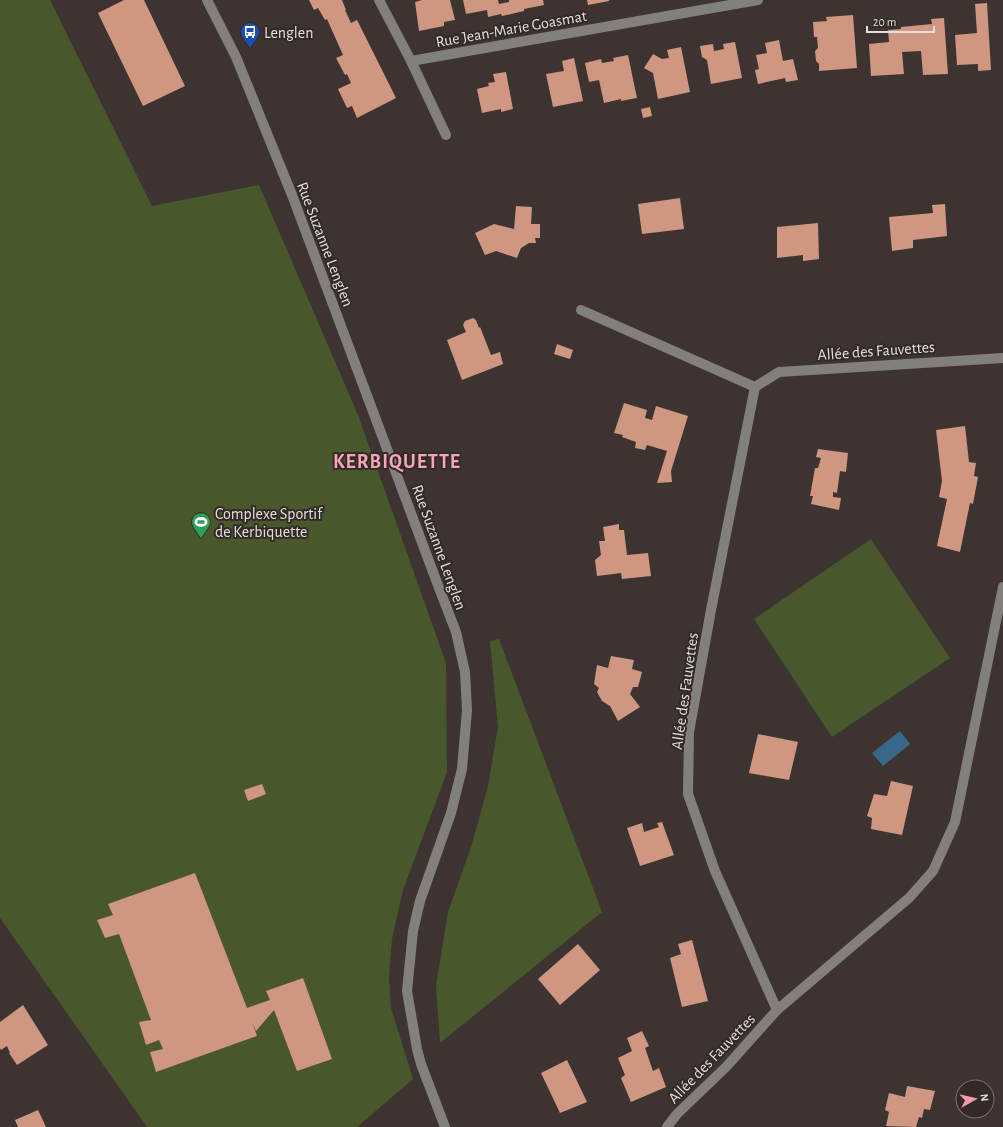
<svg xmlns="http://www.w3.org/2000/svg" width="1003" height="1127" font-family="'Alegreya Sans',sans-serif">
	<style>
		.green { fill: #49572c }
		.water { fill: #386889 }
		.building { fill: #cf9682 }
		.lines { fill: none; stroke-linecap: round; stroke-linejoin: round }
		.minor { stroke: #847f7f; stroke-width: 10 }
		.labels { text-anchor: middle; stroke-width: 4; stroke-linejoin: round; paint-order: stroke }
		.street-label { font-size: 16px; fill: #e4dfdd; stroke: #332a27 }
		.poi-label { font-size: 16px; fill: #e4dfdd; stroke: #332a27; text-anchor: start }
		.district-label { font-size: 20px; font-weight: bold; letter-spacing: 1px; fill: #f6a4b8; stroke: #332a27 }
	</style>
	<rect width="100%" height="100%" fill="#3d3431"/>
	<g class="green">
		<path d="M 0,0 L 50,0 L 152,206 L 259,185 L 358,415 L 446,663 L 447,772 L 403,890 L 392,939 L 389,977 L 391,1008 L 413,1079 L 357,1127 L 147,1127 L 0,918 Z"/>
		<path d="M 871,539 L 950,658 L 832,737 L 754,619 Z"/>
		<path d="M 499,639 L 602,912 L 440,1043 L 436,986 L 448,912 L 472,844 L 488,786 L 498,727 L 490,641 Z"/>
	</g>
	<path class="water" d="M 900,731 L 910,744 L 883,766 L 872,753 Z"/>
	<g class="building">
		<path d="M 124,0 L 144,0 L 185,86 L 143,106 L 98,13 Z"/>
		<path d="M 309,0 L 342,0 L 346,10 L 345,10 L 351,23 L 357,20 L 396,98 L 357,118 L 352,106 L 347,108 L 338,89 L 351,83 L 347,74 L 345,75 L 336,58 L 343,55 L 327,19 L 325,20 L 318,8 L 314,10 Z"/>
		<path d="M 422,0 L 450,0 L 455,20 L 444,22 L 444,26 L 419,31 L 415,2 Z"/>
		<path d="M 463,0 L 498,0 L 499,4 L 509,2 L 509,0 L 543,0 L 544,5 L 524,9 L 524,11 L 502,16 L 501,14 L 488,17 L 487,10 L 466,14 Z"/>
		<path d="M 587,0 L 609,0 L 609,1 L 588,5 Z"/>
		<path d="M 987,3 L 991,70 L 978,71 L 978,64 L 957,65 L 955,35 L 977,33 L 975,4 Z"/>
		<path d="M 853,15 L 857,68 L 819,71 L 819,64 L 816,61 L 815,51 L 818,48 L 817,37 L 814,37 L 813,22 L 827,21 L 826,17 Z"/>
		<path d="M 944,18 L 948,74 L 923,75 L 921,51 L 902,52 L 904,74 L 871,76 L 869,44 L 889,42 L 888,30 L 901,29 L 901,27 L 932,24 L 931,19 Z"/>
		<path d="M 779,40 L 783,61 L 793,59 L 798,80 L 786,82 L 785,78 L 758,84 L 755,70 L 759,69 L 756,55 L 767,53 L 765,43 Z"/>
		<path d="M 735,42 L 742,78 L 711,84 L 707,60 L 702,57 L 700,46 L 713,44 L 714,51 L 724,49 L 723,44 Z"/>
		<path d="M 681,47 L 690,92 L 658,99 L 653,73 L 644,68 L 653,54 L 662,59 L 669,58 L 667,50 Z"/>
		<path d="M 628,55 L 637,98 L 621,101 L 621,99 L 604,103 L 599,80 L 589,82 L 585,63 L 601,59 L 602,63 L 614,61 L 613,58 Z"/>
		<path d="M 574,58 L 583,101 L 553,107 L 546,74 L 564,71 L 562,61 Z"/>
		<path d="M 506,72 L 513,109 L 501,112 L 501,109 L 482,113 L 477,89 L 489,86 L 488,83 L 495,82 L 493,74 Z"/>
		<path d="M 650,107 L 652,116 L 643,118 L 641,109 Z"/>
		<path d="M 680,198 L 684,229 L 642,234 L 638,204 Z"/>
		<path d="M 945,204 L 947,236 L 913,240 L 913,248 L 892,251 L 889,217 L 933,213 L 932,205 Z"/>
		<path d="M 516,206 L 532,207 L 531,224 L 540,224 L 540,238 L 535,238 L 536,243 L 529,243 L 521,248 L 517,258 L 496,251 L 485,255 L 475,233 L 494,224 L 514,229 Z"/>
		<path d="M 818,223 L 819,259 L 803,261 L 803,255 L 777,258 L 777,227 Z"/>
		<path d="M 473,318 L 476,320 L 479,328 L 480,327 L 491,355 L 500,352 L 503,364 L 462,380 L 447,340 L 466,332 L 463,325 L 465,321 Z"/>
		<path d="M 557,344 L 573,350 L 570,359 L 554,354 Z"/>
		<path d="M 624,403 L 647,410 L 645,418 L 652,420 L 656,406 L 688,416 L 671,471 L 672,482 L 657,483 L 667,451 L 647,445 L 645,450 L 635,448 L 636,442 L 622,437 L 623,435 L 614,433 Z"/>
		<path d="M 965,426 L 969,462 L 976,463 L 974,476 L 978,477 L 973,504 L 970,503 L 960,552 L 937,546 L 947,499 L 939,497 L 942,481 L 936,430 Z"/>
		<path d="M 818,449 L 848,453 L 846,472 L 840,471 L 837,493 L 833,492 L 833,497 L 841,498 L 839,510 L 811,504 L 813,496 L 810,496 L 815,468 L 818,468 L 821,458 L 816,457 Z"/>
		<path d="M 619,524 L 619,530 L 624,530 L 627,555 L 648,553 L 651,576 L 622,579 L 621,573 L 597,576 L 595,560 L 601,555 L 599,541 L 605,541 L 603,527 Z"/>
		<path d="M 611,656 L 634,660 L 632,669 L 642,672 L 638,687 L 633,687 L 630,694 L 640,707 L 618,721 L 610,706 L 602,701 L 597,692 L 599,688 L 594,684 L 597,665 L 608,668 Z"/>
		<path d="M 758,734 L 798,742 L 789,780 L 749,773 Z"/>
		<path d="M 891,781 L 913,786 L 902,835 L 871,829 L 872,818 L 867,816 L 874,794 L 887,796 Z"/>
		<path d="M 262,784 L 266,794 L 248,801 L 244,790 Z"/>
		<path d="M 662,822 L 674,855 L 640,866 L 627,828 L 642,823 L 644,832 L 659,827 L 657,823 Z"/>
		<path d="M 195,873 L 247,1008 L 270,1000 L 266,991 L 303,978 L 332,1059 L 297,1071 L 274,1010 L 256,1031 L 252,1022 L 257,1036 L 156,1072 L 150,1052 L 163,1049 L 159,1040 L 146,1045 L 139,1022 L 151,1020 L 119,934 L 105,938 L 97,920 L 113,915 L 108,904 Z"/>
		<path d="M 692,940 L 708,1001 L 682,1007 L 670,958 L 681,954 L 678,944 Z"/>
		<path d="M 578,944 L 600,970 L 560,1005 L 538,979 Z"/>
		<path d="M 23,1005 L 48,1045 L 17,1065 L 9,1053 L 10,1053 L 7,1046 L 1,1050 L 0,1048 L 0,1022 Z"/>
		<path d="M 642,1031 L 649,1046 L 645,1048 L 653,1071 L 659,1068 L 666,1087 L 631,1102 L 621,1078 L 625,1075 L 618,1058 L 632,1051 L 627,1038 Z"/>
		<path d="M 567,1060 L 587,1102 L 560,1113 L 541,1073 Z"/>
		<path d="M 907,1086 L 935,1091 L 930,1110 L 924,1109 L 922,1118 L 919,1117 L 916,1127 L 886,1126 L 889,1112 L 885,1110 L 889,1093 L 905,1097 Z"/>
		<path d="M 38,1110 L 46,1127 L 18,1127 L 15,1120 Z"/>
	</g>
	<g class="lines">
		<g class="minor">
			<path d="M 207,0 L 236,57 L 292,195 L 439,588 L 456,632 L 465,672 L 467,710 L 462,769 L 451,813 L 420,901 L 413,931 L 407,991 L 417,1049 L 421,1064 L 445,1127"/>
			<path d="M 379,0 L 411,61 L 446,135"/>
			<path d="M 411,61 L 758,0"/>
			<path d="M 581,310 L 755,387"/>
			<path d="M 777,1010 L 715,871 L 688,794 L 689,732 L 711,610 L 755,387 L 779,372 L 1003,358"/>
			<path d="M 667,1127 L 677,1114 L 726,1067 L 777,1010 L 909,898 L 933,871 L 955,822 L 1003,587"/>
		</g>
	</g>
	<defs>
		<g id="bus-pin" transform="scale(1)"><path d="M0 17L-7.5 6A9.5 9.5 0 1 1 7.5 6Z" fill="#1a4fb4" stroke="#332a27"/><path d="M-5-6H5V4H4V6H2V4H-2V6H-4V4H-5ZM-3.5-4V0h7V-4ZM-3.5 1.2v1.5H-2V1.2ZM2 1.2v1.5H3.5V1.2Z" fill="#fff"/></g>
		<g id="stadium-pin" transform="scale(1)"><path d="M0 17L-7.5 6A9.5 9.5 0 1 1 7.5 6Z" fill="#2e9e5b" stroke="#332a27"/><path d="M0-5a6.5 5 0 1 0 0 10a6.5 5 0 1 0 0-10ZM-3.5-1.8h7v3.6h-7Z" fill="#fff"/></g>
	</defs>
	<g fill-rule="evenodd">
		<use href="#bus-pin" x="250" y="32"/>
		<use href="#stadium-pin" x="201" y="522"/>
	</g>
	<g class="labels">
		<g class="street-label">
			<text transform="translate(511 28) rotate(-10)" y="6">Rue Jean-Marie Goasmat</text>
			<text transform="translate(326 244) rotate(69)" y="6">Rue Suzanne Lenglen</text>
			<text transform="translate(876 350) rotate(-4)" y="6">Allée des Fauvettes</text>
			<text transform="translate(440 547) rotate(70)" y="6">Rue Suzanne Lenglen</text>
			<text transform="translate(684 691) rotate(-82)" y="6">Allée des Fauvettes</text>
			<text transform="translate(711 1058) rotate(-46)" y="6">Allée des Fauvettes</text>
		</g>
		<g class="poi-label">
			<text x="264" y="38">Lenglen</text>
			<text x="215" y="519">Complexe Sportif<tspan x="215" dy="18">de Kerbiquette</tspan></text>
		</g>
		<g class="district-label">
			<text x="397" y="468">KERBIQUETTE</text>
		</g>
	</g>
	<g transform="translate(975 1099) rotate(82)"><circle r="19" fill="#332a27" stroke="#7a7270"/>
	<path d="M0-3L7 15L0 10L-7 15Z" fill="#f29ab0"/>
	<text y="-6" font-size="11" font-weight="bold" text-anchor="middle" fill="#e4dfdd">N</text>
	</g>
	<path d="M867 26v6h67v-6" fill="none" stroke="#e4dfdd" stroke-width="2"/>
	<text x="873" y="26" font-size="12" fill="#e4dfdd" stroke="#332a27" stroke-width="3" paint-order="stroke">20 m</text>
</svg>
